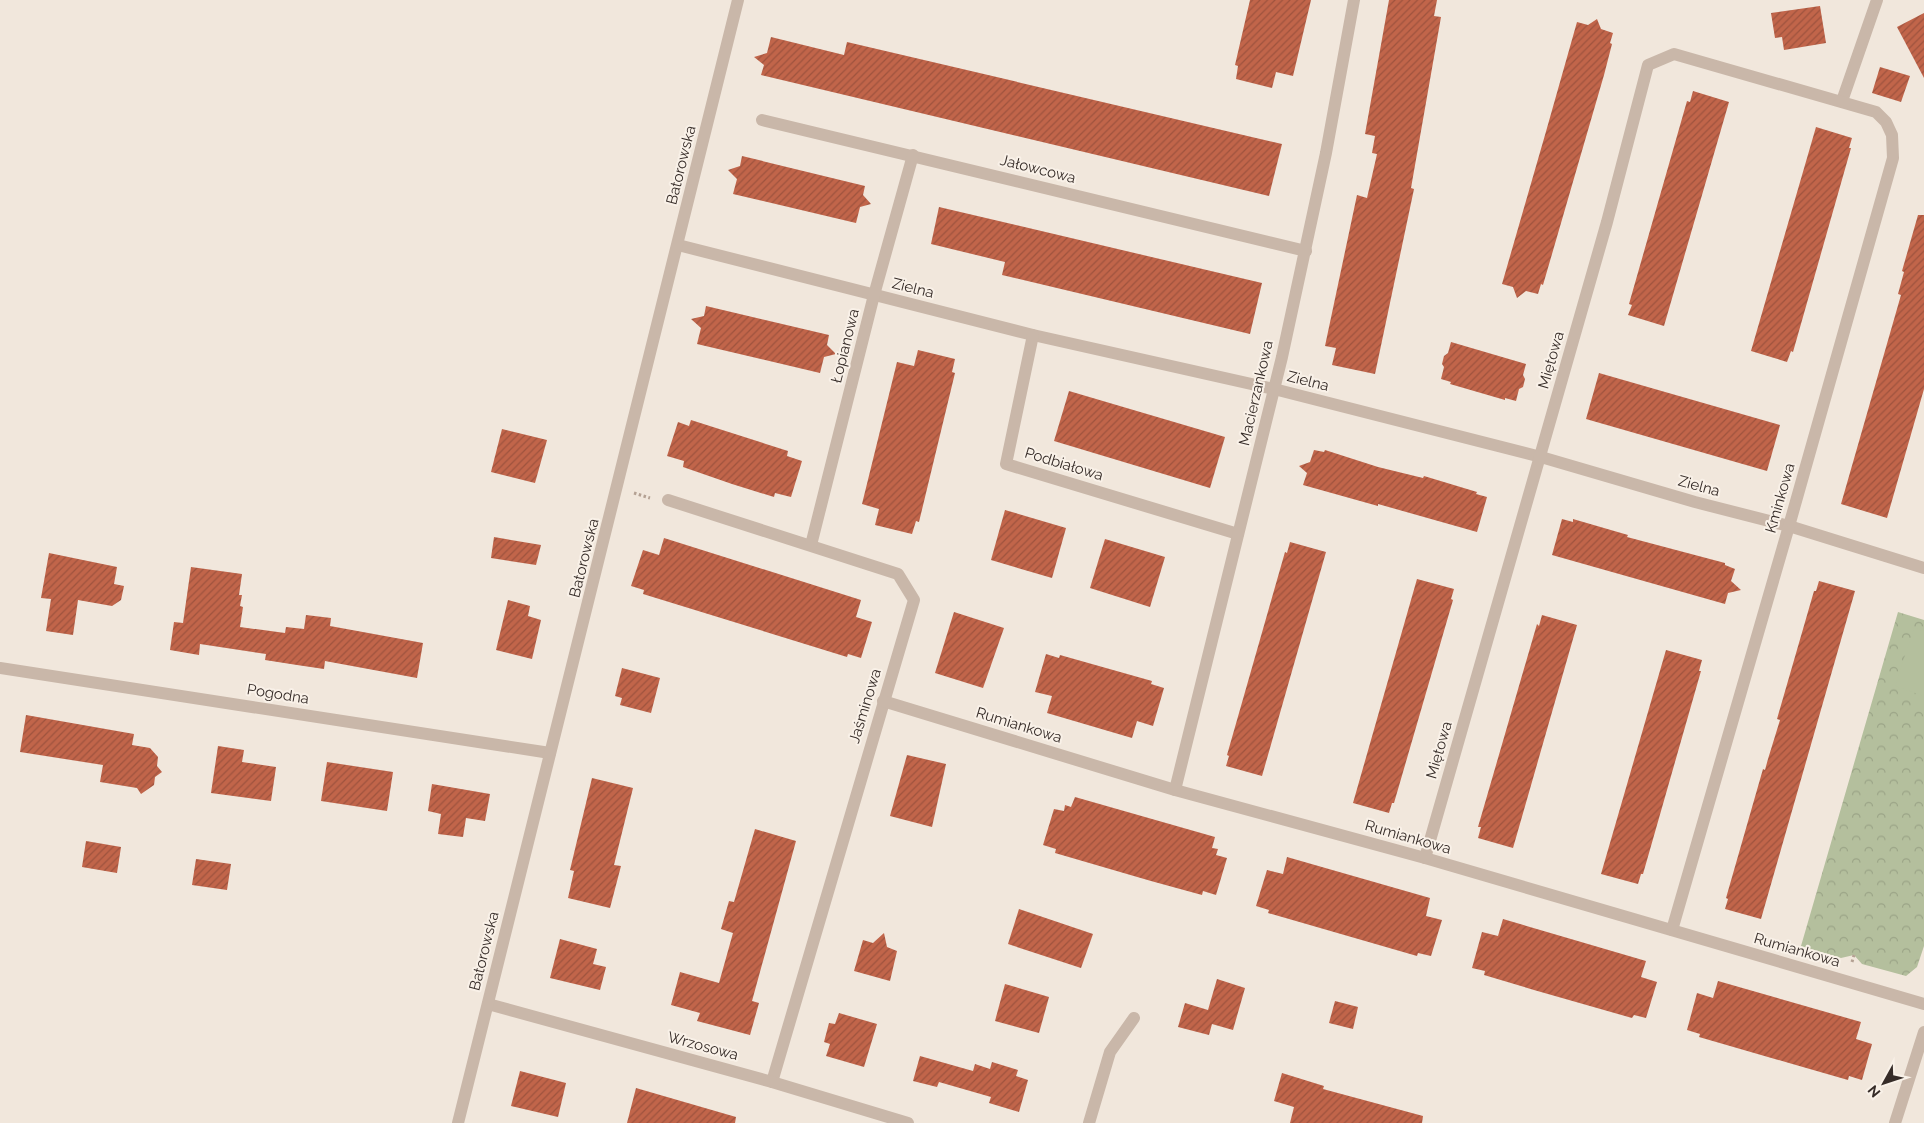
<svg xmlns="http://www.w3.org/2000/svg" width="1924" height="1123" font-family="Raleway,sans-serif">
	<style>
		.park { fill: url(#park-crowns) }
		.pitch { fill: #b4bf9d }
		.building { fill: url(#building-hatch) }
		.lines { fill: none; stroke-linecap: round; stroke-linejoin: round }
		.path { stroke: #b4a193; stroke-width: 3; stroke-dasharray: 2.5 2.5; stroke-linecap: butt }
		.service { stroke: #c9b7a9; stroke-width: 12 }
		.minor { stroke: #c9b7a9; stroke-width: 12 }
		.tertiary { stroke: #c9b7a9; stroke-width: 12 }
		.labels { text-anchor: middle; stroke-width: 4; stroke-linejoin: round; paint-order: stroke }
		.street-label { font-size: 15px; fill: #362c28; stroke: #f9f1e8 }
	</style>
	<defs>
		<pattern id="park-crowns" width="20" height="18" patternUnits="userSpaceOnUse" patternTransform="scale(1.25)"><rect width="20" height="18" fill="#b4bf9d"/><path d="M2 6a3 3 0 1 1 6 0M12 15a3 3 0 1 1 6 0" fill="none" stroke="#9ba487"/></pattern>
		<pattern id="building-hatch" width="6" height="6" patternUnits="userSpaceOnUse" patternTransform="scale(1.25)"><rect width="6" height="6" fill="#c1654a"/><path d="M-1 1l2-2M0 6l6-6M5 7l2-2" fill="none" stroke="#9e533e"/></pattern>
	</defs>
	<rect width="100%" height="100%" fill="#f1e7dc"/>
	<path class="park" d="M 1898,612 L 1924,620 L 1924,946 L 1917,967 L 1906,976 L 1862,964 L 1854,955 L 1841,958 L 1801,946 Z"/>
	<path class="pitch" d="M 1914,628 L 1924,631 L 1924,696 L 1895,686 Z"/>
	<g class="building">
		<path d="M 1250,0 L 1311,0 L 1293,76 L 1276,72 L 1272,88 L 1236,79 L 1238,66 L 1235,65 Z"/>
		<path d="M 1389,0 L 1437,0 L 1434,16 L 1441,17 L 1411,188 L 1414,189 L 1375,374 L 1332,365 L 1336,348 L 1325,346 L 1357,195 L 1367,198 L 1377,154 L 1372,153 L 1375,136 L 1365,134 Z"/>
		<path d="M 1820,6 L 1826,43 L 1784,50 L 1782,37 L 1775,38 L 1771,13 Z"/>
		<path d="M 1924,13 L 1924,78 L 1897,27 Z"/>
		<path d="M 1597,19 L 1601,29 L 1613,33 L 1610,43 L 1612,44 L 1604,75 L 1543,285 L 1541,284 L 1538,294 L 1526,291 L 1517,298 L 1513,287 L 1502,284 L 1545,135 L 1577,22 L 1588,25 Z"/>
		<path d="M 771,37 L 844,55 L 847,42 L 1282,144 L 1269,196 L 761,75 L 764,65 L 754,57 L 767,53 Z"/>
		<path d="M 1880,67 L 1910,76 L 1901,102 L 1872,93 Z"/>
		<path d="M 1693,91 L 1729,102 L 1664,326 L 1628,315 L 1632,305 L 1629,304 L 1687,101 L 1690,102 Z"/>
		<path d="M 1816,127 L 1852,138 L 1849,148 L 1851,148 L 1793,352 L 1791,351 L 1787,362 L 1751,351 Z"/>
		<path d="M 742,156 L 865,186 L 863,195 L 871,204 L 860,207 L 856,223 L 733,194 L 737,179 L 728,170 L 740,166 Z"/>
		<path d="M 939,207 L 1262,283 L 1250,334 L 1002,275 L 1005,262 L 931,244 Z"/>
		<path d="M 1918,215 L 1924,215 L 1924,389 L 1887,518 L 1841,504 L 1901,295 L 1898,294 L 1904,272 L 1902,271 Z"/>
		<path d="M 706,306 L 829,335 L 827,345 L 836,354 L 824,357 L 820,373 L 697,344 L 701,328 L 691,319 L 704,316 Z"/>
		<path d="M 1451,342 L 1526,364 L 1523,375 L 1525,379 L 1523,387 L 1519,389 L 1516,401 L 1505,398 L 1505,400 L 1450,384 L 1451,382 L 1441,379 L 1444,367 L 1442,364 L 1444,356 L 1448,353 Z"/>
		<path d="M 918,350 L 955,359 L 952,372 L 955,373 L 919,522 L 916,521 L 912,534 L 875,525 L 879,509 L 862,504 L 897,362 L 914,366 Z"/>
		<path d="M 1599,373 L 1780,425 L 1767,471 L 1586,419 Z"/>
		<path d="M 1069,391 L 1225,437 L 1210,488 L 1054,441 Z"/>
		<path d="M 691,420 L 788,451 L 787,456 L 802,461 L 791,497 L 775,493 L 774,497 L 732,484 L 683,467 L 684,461 L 667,456 L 678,422 L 689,426 Z"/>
		<path d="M 502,429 L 547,440 L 535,483 L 491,472 Z"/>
		<path d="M 1314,450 L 1324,452 L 1325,450 L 1378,467 L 1423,478 L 1424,476 L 1477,492 L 1476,494 L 1487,497 L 1477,532 L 1378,504 L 1378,506 L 1303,485 L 1307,473 L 1299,466 L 1310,462 Z"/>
		<path d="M 1005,510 L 1066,528 L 1052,578 L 991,560 Z"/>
		<path d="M 1562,519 L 1573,522 L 1573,519 L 1628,535 L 1627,537 L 1725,563 L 1725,565 L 1735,569 L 1731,581 L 1741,590 L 1728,593 L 1725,604 L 1552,555 Z"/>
		<path d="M 494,537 L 541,545 L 536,565 L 491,558 Z"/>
		<path d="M 664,538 L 861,600 L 856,617 L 872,622 L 861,658 L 848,654 L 847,657 L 643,594 L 644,590 L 631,586 L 643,550 L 659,555 Z"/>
		<path d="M 1105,539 L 1165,557 L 1150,607 L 1090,588 Z"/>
		<path d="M 1290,542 L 1326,552 L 1262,776 L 1226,766 L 1229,756 L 1227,755 L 1285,552 L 1287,553 Z"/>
		<path d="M 49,553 L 117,567 L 114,584 L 124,586 L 121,600 L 112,606 L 78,600 L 73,635 L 46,631 L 51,599 L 41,598 Z"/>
		<path d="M 191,567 L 242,574 L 239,595 L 242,595 L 240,606 L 243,607 L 240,627 L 285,633 L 286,627 L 304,629 L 306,615 L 331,618 L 330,626 L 423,643 L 417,678 L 325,661 L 324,669 L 297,665 L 265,660 L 266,654 L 200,644 L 199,655 L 170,650 L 174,622 L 183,623 Z"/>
		<path d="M 1417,579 L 1454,589 L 1451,599 L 1453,600 L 1394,803 L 1392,803 L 1389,813 L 1353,803 Z"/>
		<path d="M 1819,581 L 1855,591 L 1761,919 L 1725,909 L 1728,899 L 1726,898 L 1763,769 L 1765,770 L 1768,759 L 1780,720 L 1777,719 L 1814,591 L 1816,591 Z"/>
		<path d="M 508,600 L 530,606 L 528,616 L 541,620 L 532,659 L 496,650 Z"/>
		<path d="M 954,612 L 1004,628 L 983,688 L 935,673 Z"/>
		<path d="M 1542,615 L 1577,625 L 1513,848 L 1478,838 L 1481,827 L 1478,827 L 1537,624 L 1539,626 Z"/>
		<path d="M 1666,650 L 1702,660 L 1699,671 L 1701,671 L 1643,874 L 1641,874 L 1638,884 L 1601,874 Z"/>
		<path d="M 1046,654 L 1059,658 L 1060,655 L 1152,681 L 1151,684 L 1164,688 L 1153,726 L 1137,721 L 1132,738 L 1047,713 L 1052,696 L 1035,692 Z"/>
		<path d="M 622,668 L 660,678 L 651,713 L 620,705 L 622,698 L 615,696 Z"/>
		<path d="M 26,715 L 134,734 L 132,745 L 150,748 L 158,757 L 157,766 L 162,772 L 155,777 L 154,785 L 141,794 L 137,788 L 100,782 L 103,765 L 20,752 Z"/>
		<path d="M 218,746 L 244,750 L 242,762 L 276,767 L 271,801 L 211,793 Z"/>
		<path d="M 907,755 L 946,764 L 932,827 L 890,816 Z"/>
		<path d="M 327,762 L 393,772 L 387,811 L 321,801 Z"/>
		<path d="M 592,778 L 633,788 L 614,865 L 621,866 L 610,908 L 568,898 L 574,871 L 570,870 Z"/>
		<path d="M 432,784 L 490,794 L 485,821 L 466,818 L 463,837 L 438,834 L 441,814 L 428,811 Z"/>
		<path d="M 1075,797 L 1215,837 L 1212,848 L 1218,849 L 1216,855 L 1227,858 L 1216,895 L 1203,891 L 1202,895 L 1151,881 L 1055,853 L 1056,849 L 1043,845 L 1054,809 L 1064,811 L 1065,805 L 1071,807 Z"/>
		<path d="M 755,829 L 796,841 L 752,1001 L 759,1003 L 750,1035 L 697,1021 L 700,1013 L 671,1005 L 680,972 L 719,983 L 733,933 L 721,929 L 729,901 L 734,902 Z"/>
		<path d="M 86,841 L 121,847 L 117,873 L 82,867 Z"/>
		<path d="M 1287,857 L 1430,898 L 1426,916 L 1442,920 L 1431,956 L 1418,953 L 1417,956 L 1268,913 L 1269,910 L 1256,906 L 1267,870 L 1283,874 Z"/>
		<path d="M 196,859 L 231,864 L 227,890 L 192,885 Z"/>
		<path d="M 1019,909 L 1093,934 L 1081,968 L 1008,944 Z"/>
		<path d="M 1503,919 L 1646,961 L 1641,977 L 1657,982 L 1646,1018 L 1634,1015 L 1632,1018 L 1534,990 L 1484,975 L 1485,971 L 1472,968 L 1482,932 L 1498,936 Z"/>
		<path d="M 884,933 L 887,947 L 897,951 L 890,981 L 854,971 L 863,940 L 873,943 Z"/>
		<path d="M 560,939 L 597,949 L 593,964 L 606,967 L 600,990 L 550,978 Z"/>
		<path d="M 1217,979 L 1245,988 L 1233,1030 L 1212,1024 L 1209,1035 L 1178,1027 L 1185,1003 L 1208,1010 Z"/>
		<path d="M 1718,981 L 1861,1022 L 1856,1039 L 1872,1044 L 1862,1080 L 1849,1076 L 1848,1080 L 1789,1063 L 1699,1037 L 1700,1034 L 1687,1030 L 1697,993 L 1713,998 Z"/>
		<path d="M 1005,984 L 1049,997 L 1039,1033 L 995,1021 Z"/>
		<path d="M 1335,1001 L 1358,1007 L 1353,1029 L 1329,1023 Z"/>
		<path d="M 839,1013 L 877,1024 L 864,1067 L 826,1056 L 830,1044 L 824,1042 L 829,1023 L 835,1024 Z"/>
		<path d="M 920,1056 L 973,1071 L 975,1064 L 990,1069 L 992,1062 L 1018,1070 L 1016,1076 L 1028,1080 L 1019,1112 L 989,1103 L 991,1097 L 939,1082 L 937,1087 L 913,1081 Z"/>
		<path d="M 520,1071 L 566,1083 L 558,1117 L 511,1106 Z"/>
		<path d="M 1282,1073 L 1324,1086 L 1323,1089 L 1423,1116 L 1422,1123 L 1290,1123 L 1294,1107 L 1274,1101 Z"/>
		<path d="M 636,1088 L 736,1117 L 735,1123 L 627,1123 Z"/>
	</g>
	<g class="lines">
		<g class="path">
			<path d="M 634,493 L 650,498"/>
			<path d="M 1852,962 L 1854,955"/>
		</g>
		<path class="service" d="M 1089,1123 L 1110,1052 L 1134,1018"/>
		<g class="minor">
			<path d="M 1842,101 L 1877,0"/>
			<path d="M 762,120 L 1306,251"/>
			<path d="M 678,245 L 1033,335 L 1274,389 L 1541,457 L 1695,502 L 1789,526 L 1924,568"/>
			<path d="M 1033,335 L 1006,464 L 1238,534"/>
			<path d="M 668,500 L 898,574 L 914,600 L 772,1082"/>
			<path d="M 811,545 L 874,295 L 913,155"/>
			<path d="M 0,668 L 550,753"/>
			<path d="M 883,701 L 1175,790 L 1425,858 L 1924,1004"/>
			<path d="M 1175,790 L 1282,357 L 1326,153 L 1354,0"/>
			<path d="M 1425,858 L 1607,222 L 1648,65 L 1674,54 L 1876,112 L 1886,122 L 1892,135 L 1893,158 L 1789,526 L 1672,930"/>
			<path d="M 488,1004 L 772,1082 L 908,1123"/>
			<path d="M 1895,1123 L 1924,1032"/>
		</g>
		<path class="tertiary" d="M 458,1123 L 738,0"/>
	</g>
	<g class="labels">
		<g class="street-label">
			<text transform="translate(681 165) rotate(-76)" y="5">Batorowska</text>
			<text transform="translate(1038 169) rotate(14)" y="5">Jałowcowa</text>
			<text transform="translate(913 288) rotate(14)" y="5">Zielna</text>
			<text transform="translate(845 346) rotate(-76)" y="5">Łopianowa</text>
			<text transform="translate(1551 360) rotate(-74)" y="5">Miętowa</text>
			<text transform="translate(1308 381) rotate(14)" y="5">Zielna</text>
			<text transform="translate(1256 393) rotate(-77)" y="5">Macierzankowa</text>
			<text transform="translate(1064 464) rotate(17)" y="5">Podbiałowa</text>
			<text transform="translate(1699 486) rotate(15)" y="5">Zielna</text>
			<text transform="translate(1780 498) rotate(-74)" y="5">Kminkowa</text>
			<text transform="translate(584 558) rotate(-76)" y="5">Batorowska</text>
			<text transform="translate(278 694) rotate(9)" y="5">Pogodna</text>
			<text transform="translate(865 706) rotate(-73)" y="5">Jaśminowa</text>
			<text transform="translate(1019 725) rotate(17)" y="5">Rumiankowa</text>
			<text transform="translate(1439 750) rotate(-74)" y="5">Miętowa</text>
			<text transform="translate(1408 837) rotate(16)" y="5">Rumiankowa</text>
			<text transform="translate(1797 950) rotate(16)" y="5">Rumiankowa</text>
			<text transform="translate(484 951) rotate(-76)" y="5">Batorowska</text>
			<text transform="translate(703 1046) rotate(15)" y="5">Wrzosowa</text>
		</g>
	</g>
	<g transform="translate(1884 1083) rotate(230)" stroke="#f9f1e8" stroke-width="4" paint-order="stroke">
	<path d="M0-4L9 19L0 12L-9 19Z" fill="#362c28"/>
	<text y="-8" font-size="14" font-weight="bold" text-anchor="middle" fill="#362c28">N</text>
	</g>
</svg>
